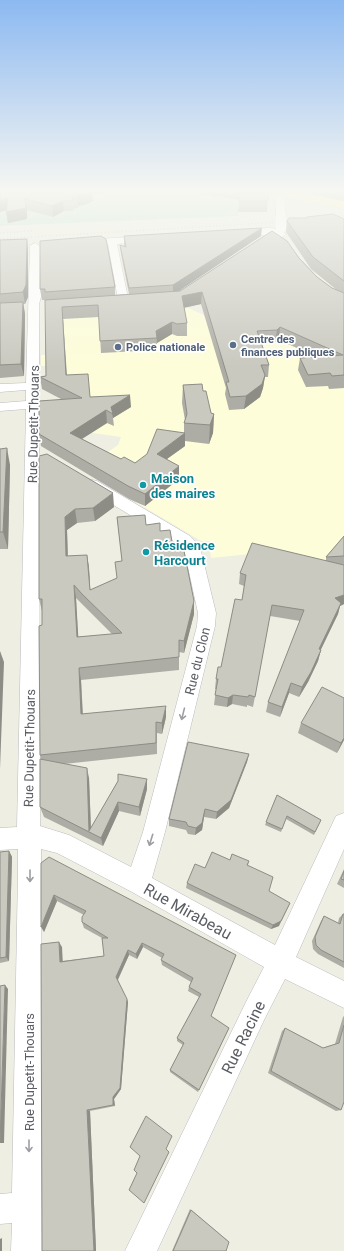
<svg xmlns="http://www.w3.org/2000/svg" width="344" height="1251" font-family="Roboto,sans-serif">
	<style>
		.commercial { fill: #fdfdd9 }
		.green { fill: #c0e6c9; fill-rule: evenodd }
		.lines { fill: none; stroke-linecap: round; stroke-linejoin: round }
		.minor-casing { stroke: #bbbbc2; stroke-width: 1 }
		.major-casing { stroke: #f0eb5a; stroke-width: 1 }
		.minor { fill: #fff; fill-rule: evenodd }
		.major { fill: #f7fea8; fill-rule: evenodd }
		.rail { stroke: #b6b6b7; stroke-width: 1.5; stroke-dasharray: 0.5 3; stroke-linecap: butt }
		.minor-bridge-casing { stroke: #bbbbc2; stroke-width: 10; stroke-linecap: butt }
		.minor-bridge { stroke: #fff; stroke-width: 10 }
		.wall { fill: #adada5; fill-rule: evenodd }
		.shaded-wall { fill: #8d8d86 }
		.building { fill: #c9c9c0; stroke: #8d8d86; fill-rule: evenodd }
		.oneway { stroke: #9d9ea2 }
		.service-dot { fill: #5c6f8a; stroke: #fff; stroke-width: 1.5 }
		.culture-dot { fill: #0f9aa8; stroke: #fff; stroke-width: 1.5 }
		.labels { text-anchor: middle; stroke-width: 3.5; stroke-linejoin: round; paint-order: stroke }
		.far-service-label { font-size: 11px; font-weight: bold; fill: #4e5e75; stroke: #fff; text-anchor: start }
		.street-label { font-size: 13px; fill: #5b5d64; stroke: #fff }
		.culture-label { font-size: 13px; font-weight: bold; fill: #0d838f; stroke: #fff; text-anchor: start }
		.near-street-label { font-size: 16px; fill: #5b5d64; stroke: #fff }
	</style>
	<rect width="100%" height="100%" fill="#eeeee3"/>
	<path class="commercial" d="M 178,303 L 206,316 L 344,355 L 344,576 L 250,554 L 211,558 L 209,541 L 201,541 L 82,470 L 118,445 L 121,437 L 72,430 L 63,399 L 48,366 L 41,366 L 41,355 L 48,355 L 47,316 Z"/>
	<path class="green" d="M 91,191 L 189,191 L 244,198 L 239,204 L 238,216 L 0,226 L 0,198 ZM 81,204 L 73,209 L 73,211 L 64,211 L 54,217 L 50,209 Z"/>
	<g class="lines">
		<g class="minor-casing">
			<g id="minor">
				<path d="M 275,191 L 283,191 L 286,216 L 284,218 L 278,218 L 276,216 Z"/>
				<path d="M 269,228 L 280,229 L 286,234 C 280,241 270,241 263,235 L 238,236 L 233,233 L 238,230 Z"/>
				<path d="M 148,236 L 153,239 L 151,241 L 117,244 L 129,303 L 127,305 L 119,305 L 108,244 L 82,246 L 77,243 L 82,240 Z"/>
				<path d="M 35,243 L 40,246 L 41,297 L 39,304 L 40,826 L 69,835 L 131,867 L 143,832 L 197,626 L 198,613 L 184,549 L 178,544 L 87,489 L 84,485 L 87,481 L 92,480 L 97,481 L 190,536 L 200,547 L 216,613 L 215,626 L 165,832 L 152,878 L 275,945 L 336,816 L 344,813 L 344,849 L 296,957 L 344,981 L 344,1008 L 285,979 L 264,1020 L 157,1251 L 125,1251 L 246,1002 L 264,967 L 132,892 L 57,853 L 41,849 L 43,1251 L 11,1251 L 12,1223 L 0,1224 L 0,1194 L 12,1193 L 18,872 L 18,849 L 0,850 L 0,828 L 17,827 L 26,409 L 0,411 L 0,403 L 26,401 L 26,390 L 0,392 L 0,384 L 26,383 L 30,246 Z"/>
			</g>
		</g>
		<g class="major-casing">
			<path id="major" d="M 269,191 L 292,191 L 344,202 L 344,208 L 274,194 Z"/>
		</g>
		<use href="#minor" class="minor"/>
		<use href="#major" class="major"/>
		<g class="rail">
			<path d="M 294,219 L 344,216"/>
			<path d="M 0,233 L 34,231"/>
			<path d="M 0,239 L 297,221"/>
		</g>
		<g class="minor-bridge-casing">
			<path id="minor-bridge" d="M 281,216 L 281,228"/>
		</g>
		<use href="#minor-bridge" class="minor-bridge"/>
	</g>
	<g class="wall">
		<path d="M 0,191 L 92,194 L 93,201 L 84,205 L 78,206 L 78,208 L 73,209 L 74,211 L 64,211 L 53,217 L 27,210 L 27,219 L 8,223 L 6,212 L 7,210 L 0,212 Z"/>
		<path d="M 188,191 L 268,191 L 267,212 L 238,212 L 239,200 L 217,196 L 215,197 Z"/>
		<path d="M 298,191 L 344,191 L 344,201 Z"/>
		<path d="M 307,217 L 344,219 L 344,388 L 329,389 L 328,386 L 306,387 L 298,370 L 300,358 L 317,357 L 279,340 L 275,342 L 261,343 L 269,365 L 268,377 L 265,377 L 263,388 L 260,397 L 244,409 L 229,410 L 225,394 L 226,388 L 201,304 L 184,308 L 187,323 L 187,336 L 177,336 L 172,334 L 157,343 L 157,350 L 101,353 L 99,317 L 63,319 L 67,375 L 90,397 L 131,407 L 113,418 L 114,426 L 107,423 L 82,439 L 121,459 L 135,463 L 184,433 L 184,423 L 185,420 L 182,403 L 183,385 L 203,391 L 211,413 L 214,414 L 213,433 L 209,444 L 185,441 L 185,446 L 167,459 L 179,479 L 145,506 L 129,499 L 41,446 L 39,434 L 61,399 L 42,389 L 40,377 L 46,376 L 46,300 L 42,300 L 40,289 L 115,287 L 115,295 L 129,294 L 121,254 L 120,245 L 124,247 L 124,236 L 261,236 L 178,291 L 299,258 L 317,277 L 332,288 L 338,291 L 311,269 L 286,232 L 287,221 L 307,218 Z"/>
		<path d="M 27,239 L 28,251 L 28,297 L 25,304 L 23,304 L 25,314 L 24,376 L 0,378 L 0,240 Z"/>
		<path d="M 0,449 L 10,465 L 8,549 L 0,549 Z"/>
		<path d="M 39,456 L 114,507 L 95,521 L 77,523 L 67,530 L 68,556 L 87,555 L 89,568 L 90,590 L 117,578 L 122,561 L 117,517 L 146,525 L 160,531 L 173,547 L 194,601 L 194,614 L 184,653 L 179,652 L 179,670 L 81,680 L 83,714 L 166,717 L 162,734 L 157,733 L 157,754 L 64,764 L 89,778 L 91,828 L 118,781 L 147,779 L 147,789 L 140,816 L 119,811 L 103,846 L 44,817 L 40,807 L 41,760 L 40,755 L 42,625 L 42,611 L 39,599 ZM 76,598 L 112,634 L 78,637 Z"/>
		<path d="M 344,536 L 344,604 L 340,606 L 338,614 L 320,650 L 321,650 L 318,661 L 308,682 L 299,697 L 289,693 L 280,717 L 266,712 L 268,702 L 300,621 L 270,616 L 253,707 L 247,705 L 247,707 L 232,704 L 227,707 L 214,705 L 216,689 L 215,689 L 216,679 L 221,667 L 242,600 L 244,586 L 239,584 L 240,573 L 326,560 L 326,557 Z"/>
		<path d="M 301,723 L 344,740 L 337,753 L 298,733 Z"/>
		<path d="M 249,754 L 247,762 L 229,808 L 216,819 L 204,817 L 202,830 L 195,835 L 188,834 L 186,830 L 169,826 L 169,819 Z"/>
		<path d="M 277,795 L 321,820 L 314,835 L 286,819 L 281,832 L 265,825 Z"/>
		<path d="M 9,851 L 12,857 L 9,961 L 0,963 L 0,852 Z"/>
		<path d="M 249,861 L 248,865 L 269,891 L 279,926 L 271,929 L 186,888 L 187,883 L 205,868 Z"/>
		<path d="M 41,863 L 236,955 L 211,1016 L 229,1028 L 198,1092 L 170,1072 L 170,1070 L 183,1045 L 177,1041 L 177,1038 L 199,997 L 188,991 L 189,987 L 191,982 L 162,965 L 161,960 L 162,958 L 143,947 L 137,959 L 129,955 L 118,980 L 128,1002 L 121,1089 L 114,1099 L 115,1106 L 90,1111 L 96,1250 L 42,1251 L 62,947 L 62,961 L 104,956 L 102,938 L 84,928 L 82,922 L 84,915 L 57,901 L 44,932 Z"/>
		<path d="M 344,869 L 344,888 L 337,884 Z"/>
		<path d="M 343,914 L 344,914 L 344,968 L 318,954 L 313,949 L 312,941 L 321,921 L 324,916 L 338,923 L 339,918 Z"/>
		<path d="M 344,1016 L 344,1102 L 341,1110 L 336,1111 L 268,1073 L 282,1031 L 285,1028 L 323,1048 L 335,1044 L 343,1017 Z"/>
		<path d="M 190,1209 L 228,1241 L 226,1251 L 172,1251 Z"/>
	</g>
	<g class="shaded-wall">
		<path d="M 89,191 L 119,191 L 92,194 L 93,201 L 84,205 L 78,206 L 77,195 Z"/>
		<path d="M 215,191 L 217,191 L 217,196 L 215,197 Z"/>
		<path d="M 8,198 L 9,209 L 0,212 L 0,201 Z"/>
		<path d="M 25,199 L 27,210 L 27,219 L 8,223 L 6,212 Z"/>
		<path d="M 63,201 L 64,211 L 53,217 L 52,206 Z"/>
		<path d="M 262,228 L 261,236 L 173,295 L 173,285 Z"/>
		<path d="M 27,239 L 28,251 L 28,297 L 25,304 L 23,292 Z"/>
		<path d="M 202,292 L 201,304 L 182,308 L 182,296 Z"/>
		<path d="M 23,302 L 25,314 L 24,376 L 21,364 Z"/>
		<path d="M 62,307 L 63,319 L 67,388 L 66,375 Z"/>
		<path d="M 172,322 L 172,334 L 157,343 L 156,331 Z"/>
		<path d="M 280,327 L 279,340 L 275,342 L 277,330 Z"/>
		<path d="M 265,375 L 263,388 L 260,397 L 244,409 L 246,396 Z"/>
		<path d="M 130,395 L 131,407 L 113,418 L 111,407 Z"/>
		<path d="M 106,410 L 107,423 L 72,445 L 70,433 Z"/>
		<path d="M 214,414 L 213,433 L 209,444 L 210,425 Z"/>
		<path d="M 185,433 L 185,446 L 157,466 L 157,454 Z"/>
		<path d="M 7,448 L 10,465 L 8,549 L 3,532 Z"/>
		<path d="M 179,466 L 179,479 L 145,506 L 145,494 Z"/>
		<path d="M 113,493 L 114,507 L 95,521 L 93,508 Z"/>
		<path d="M 75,509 L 77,523 L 67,530 L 68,569 L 66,556 L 65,517 Z"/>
		<path d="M 87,555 L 89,568 L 91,603 L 90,590 Z"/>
		<path d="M 74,585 L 76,598 L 79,649 L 77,637 Z"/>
		<path d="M 344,595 L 344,604 L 340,606 L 338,614 L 316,660 L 335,598 Z"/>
		<path d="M 194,601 L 194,614 L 184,653 L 184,641 Z"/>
		<path d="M 321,650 L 318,661 L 308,682 L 299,697 L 302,687 Z"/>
		<path d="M 0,651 L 4,662 L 0,769 Z"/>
		<path d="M 79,668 L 81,680 L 83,725 L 81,714 Z"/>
		<path d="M 291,683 L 289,693 L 280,717 L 282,707 Z"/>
		<path d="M 233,695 L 232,704 L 227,707 L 228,698 Z"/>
		<path d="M 166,706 L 166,717 L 162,734 L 162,723 Z"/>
		<path d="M 344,738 L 344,740 L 337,753 L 341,743 Z"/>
		<path d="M 249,754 L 247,762 L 229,808 L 216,819 L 217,812 Z"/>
		<path d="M 87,768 L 89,778 L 91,833 L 89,832 Z"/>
		<path d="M 147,779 L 147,789 L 140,816 L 139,807 Z"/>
		<path d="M 118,802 L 119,811 L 103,846 L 101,838 Z"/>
		<path d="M 205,809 L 204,817 L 202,830 L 195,835 L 196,828 Z"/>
		<path d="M 9,851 L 12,857 L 9,961 L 6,957 Z"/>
		<path d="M 54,895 L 57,901 L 44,932 L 41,927 Z"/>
		<path d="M 290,903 L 279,926 L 271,929 L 273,925 Z"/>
		<path d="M 59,942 L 62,947 L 63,966 L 60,962 Z"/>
		<path d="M 142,943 L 143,947 L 137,959 L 136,954 Z"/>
		<path d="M 128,950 L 129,955 L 117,981 L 116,977 Z"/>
		<path d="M 5,985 L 8,989 L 4,1143 L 0,1143 Z"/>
		<path d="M 127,999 L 128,1002 L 121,1089 L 114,1099 L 115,1106 L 113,1105 L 113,1097 Z"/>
		<path d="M 87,1110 L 90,1111 L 96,1250 L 96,1251 L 94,1251 Z"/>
		<path d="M 2,1238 L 2,1251 L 0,1251 L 0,1239 Z"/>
	</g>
	<g class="building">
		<path d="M 0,191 L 90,191 L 83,195 L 77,195 L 77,197 L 72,198 L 73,200 L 63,201 L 52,206 L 25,199 L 26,208 L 6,212 L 8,198 L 0,201 Z"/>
		<path d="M 240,191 L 268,191 L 268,201 L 239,201 Z"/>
		<path d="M 333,214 L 344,219 L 344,281 L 313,257 L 287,221 L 289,218 L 307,218 L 307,217 Z"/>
		<path d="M 262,228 L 173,285 L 129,288 L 120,245 L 126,247 L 124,236 Z"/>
		<path d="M 272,231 L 287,241 L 299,258 L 317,277 L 332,288 L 344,293 L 344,375 L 332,376 L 330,373 L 308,375 L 300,358 L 343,355 L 280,327 L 277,330 L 257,331 L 269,365 L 261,365 L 265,375 L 262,384 L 246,396 L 230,397 L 226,382 L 229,382 L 202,292 L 182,296 L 187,323 L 177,324 L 172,322 L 156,331 L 157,338 L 100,341 L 98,305 L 62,307 L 66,375 L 88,374 L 90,397 L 130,395 L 111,407 L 113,414 L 106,410 L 70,433 L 121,459 L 124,457 L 135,463 L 147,454 L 157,429 L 185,433 L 157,454 L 179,466 L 145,494 L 128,486 L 39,434 L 39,401 L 82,398 L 40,377 L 46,376 L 45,300 L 180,291 Z"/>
		<path d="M 101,236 L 106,239 L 115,287 L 45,292 L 45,289 L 40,289 L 40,241 Z"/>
		<path d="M 27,239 L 26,285 L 23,292 L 0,294 L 0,240 Z"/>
		<path d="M 23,302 L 21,364 L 0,365 L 0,303 Z"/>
		<path d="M 202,384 L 203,391 L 206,391 L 211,413 L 214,414 L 210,425 L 184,423 L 187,414 L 183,385 Z"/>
		<path d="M 7,448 L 3,532 L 0,532 L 0,449 Z"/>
		<path d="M 47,454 L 113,493 L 93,508 L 75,509 L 65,517 L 66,556 L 87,555 L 90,590 L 117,578 L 115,562 L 122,561 L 117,517 L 145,515 L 146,525 L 160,523 L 160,531 L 170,530 L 173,547 L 183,546 L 194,601 L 184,641 L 179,640 L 179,657 L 79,668 L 81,714 L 166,706 L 162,723 L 156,722 L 156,743 L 40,755 L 39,626 L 42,625 L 42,599 L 39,599 L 39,456 ZM 74,585 L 82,594 L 122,633 L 77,637 Z"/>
		<path d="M 344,536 L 344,556 L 326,557 Z"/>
		<path d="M 252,543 L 344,565 L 344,595 L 335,598 L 341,603 L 319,649 L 321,650 L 311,672 L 302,687 L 291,683 L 282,707 L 268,702 L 304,610 L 272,605 L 255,697 L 249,695 L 248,697 L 233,695 L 228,698 L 215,695 L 218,679 L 216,679 L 218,667 L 221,667 L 235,599 L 242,600 L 246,575 L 240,573 Z"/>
		<path d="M 322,687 L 344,698 L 344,738 L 341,743 L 301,723 Z"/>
		<path d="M 188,742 L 249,754 L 231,800 L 217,812 L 205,809 L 202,823 L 196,828 L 188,826 L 186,822 L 169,819 Z"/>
		<path d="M 40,759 L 87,768 L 89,831 L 118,781 L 118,774 L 147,779 L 139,807 L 118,802 L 101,838 L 40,807 Z"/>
		<path d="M 277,795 L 321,820 L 315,832 L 287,816 L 282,829 L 266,822 Z"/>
		<path d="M 9,851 L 6,957 L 0,958 L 0,852 Z"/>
		<path d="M 212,852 L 230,860 L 232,854 L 249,861 L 247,865 L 273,877 L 269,891 L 290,903 L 281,921 L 273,925 L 187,883 L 195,864 L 205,868 Z"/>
		<path d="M 49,857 L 236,955 L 211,1016 L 229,1028 L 199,1090 L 170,1070 L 184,1043 L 177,1038 L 201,994 L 189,987 L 193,978 L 161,960 L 164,954 L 142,943 L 136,954 L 128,950 L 116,977 L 127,999 L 120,1088 L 113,1097 L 113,1105 L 87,1110 L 94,1251 L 42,1251 L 41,944 L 59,942 L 60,962 L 104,956 L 102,938 L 108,938 L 82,922 L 82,917 L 86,911 L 54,895 L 41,927 L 41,863 Z"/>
		<path d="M 344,871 L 344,880 L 341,879 Z"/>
		<path d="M 343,914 L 344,914 L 344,962 L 321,950 L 316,945 L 315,937 L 324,916 L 340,924 Z"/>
		<path d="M 5,985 L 0,1143 L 0,986 Z"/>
		<path d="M 344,1025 L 344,1102 L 341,1110 L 271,1071 L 285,1028 L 323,1048 L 339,1043 Z"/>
		<path d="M 146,1116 L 172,1136 L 166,1149 L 169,1152 L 144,1203 L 129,1190 L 137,1173 L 134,1170 L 140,1156 L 130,1147 Z"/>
		<path d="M 191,1210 L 229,1242 L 226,1251 L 173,1251 Z"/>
	</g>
	<defs><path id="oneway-shaft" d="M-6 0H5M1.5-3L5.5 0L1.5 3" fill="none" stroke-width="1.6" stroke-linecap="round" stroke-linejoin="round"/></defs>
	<g class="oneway">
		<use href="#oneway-shaft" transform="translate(183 714) rotate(104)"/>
		<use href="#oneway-shaft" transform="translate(151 840) rotate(107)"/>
		<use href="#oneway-shaft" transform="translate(30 876) rotate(90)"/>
		<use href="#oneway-shaft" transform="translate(29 1146) rotate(90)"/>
	</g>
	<linearGradient id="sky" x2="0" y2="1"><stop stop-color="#8cb9f1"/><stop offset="0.52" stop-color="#f7f7f2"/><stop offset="1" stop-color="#f7f7f2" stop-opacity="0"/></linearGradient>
	<rect width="344" height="367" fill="url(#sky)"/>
	<g class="service-dot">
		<circle cx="233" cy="345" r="4"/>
		<circle cx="118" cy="347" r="4"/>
	</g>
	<g class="culture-dot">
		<circle cx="143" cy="485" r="4"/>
		<circle cx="146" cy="552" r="4"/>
	</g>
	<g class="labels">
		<g class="far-service-label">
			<text x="241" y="343">Centre des<tspan x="241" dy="13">finances publiques</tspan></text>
			<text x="126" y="351">Police nationale</text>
		</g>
		<g class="street-label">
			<text transform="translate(33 424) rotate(-89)" y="5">Rue Dupetit-Thouars</text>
			<text transform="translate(197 661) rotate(-76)" y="5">Rue du Clon</text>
			<text transform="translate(29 748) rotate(-89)" y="5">Rue Dupetit-Thouars</text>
			<text transform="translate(29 1072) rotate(-90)" y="5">Rue Dupetit-Thouars</text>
		</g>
		<g class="culture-label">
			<text x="151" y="483">Maison<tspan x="151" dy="15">des maires</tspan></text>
			<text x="154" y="550">Résidence<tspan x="154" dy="15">Harcourt</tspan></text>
		</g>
		<g class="near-street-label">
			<text transform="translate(188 911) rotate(29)" y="6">Rue Mirabeau</text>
			<text transform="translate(243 1037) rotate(-64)" y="6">Rue Racine</text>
		</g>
	</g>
</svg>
